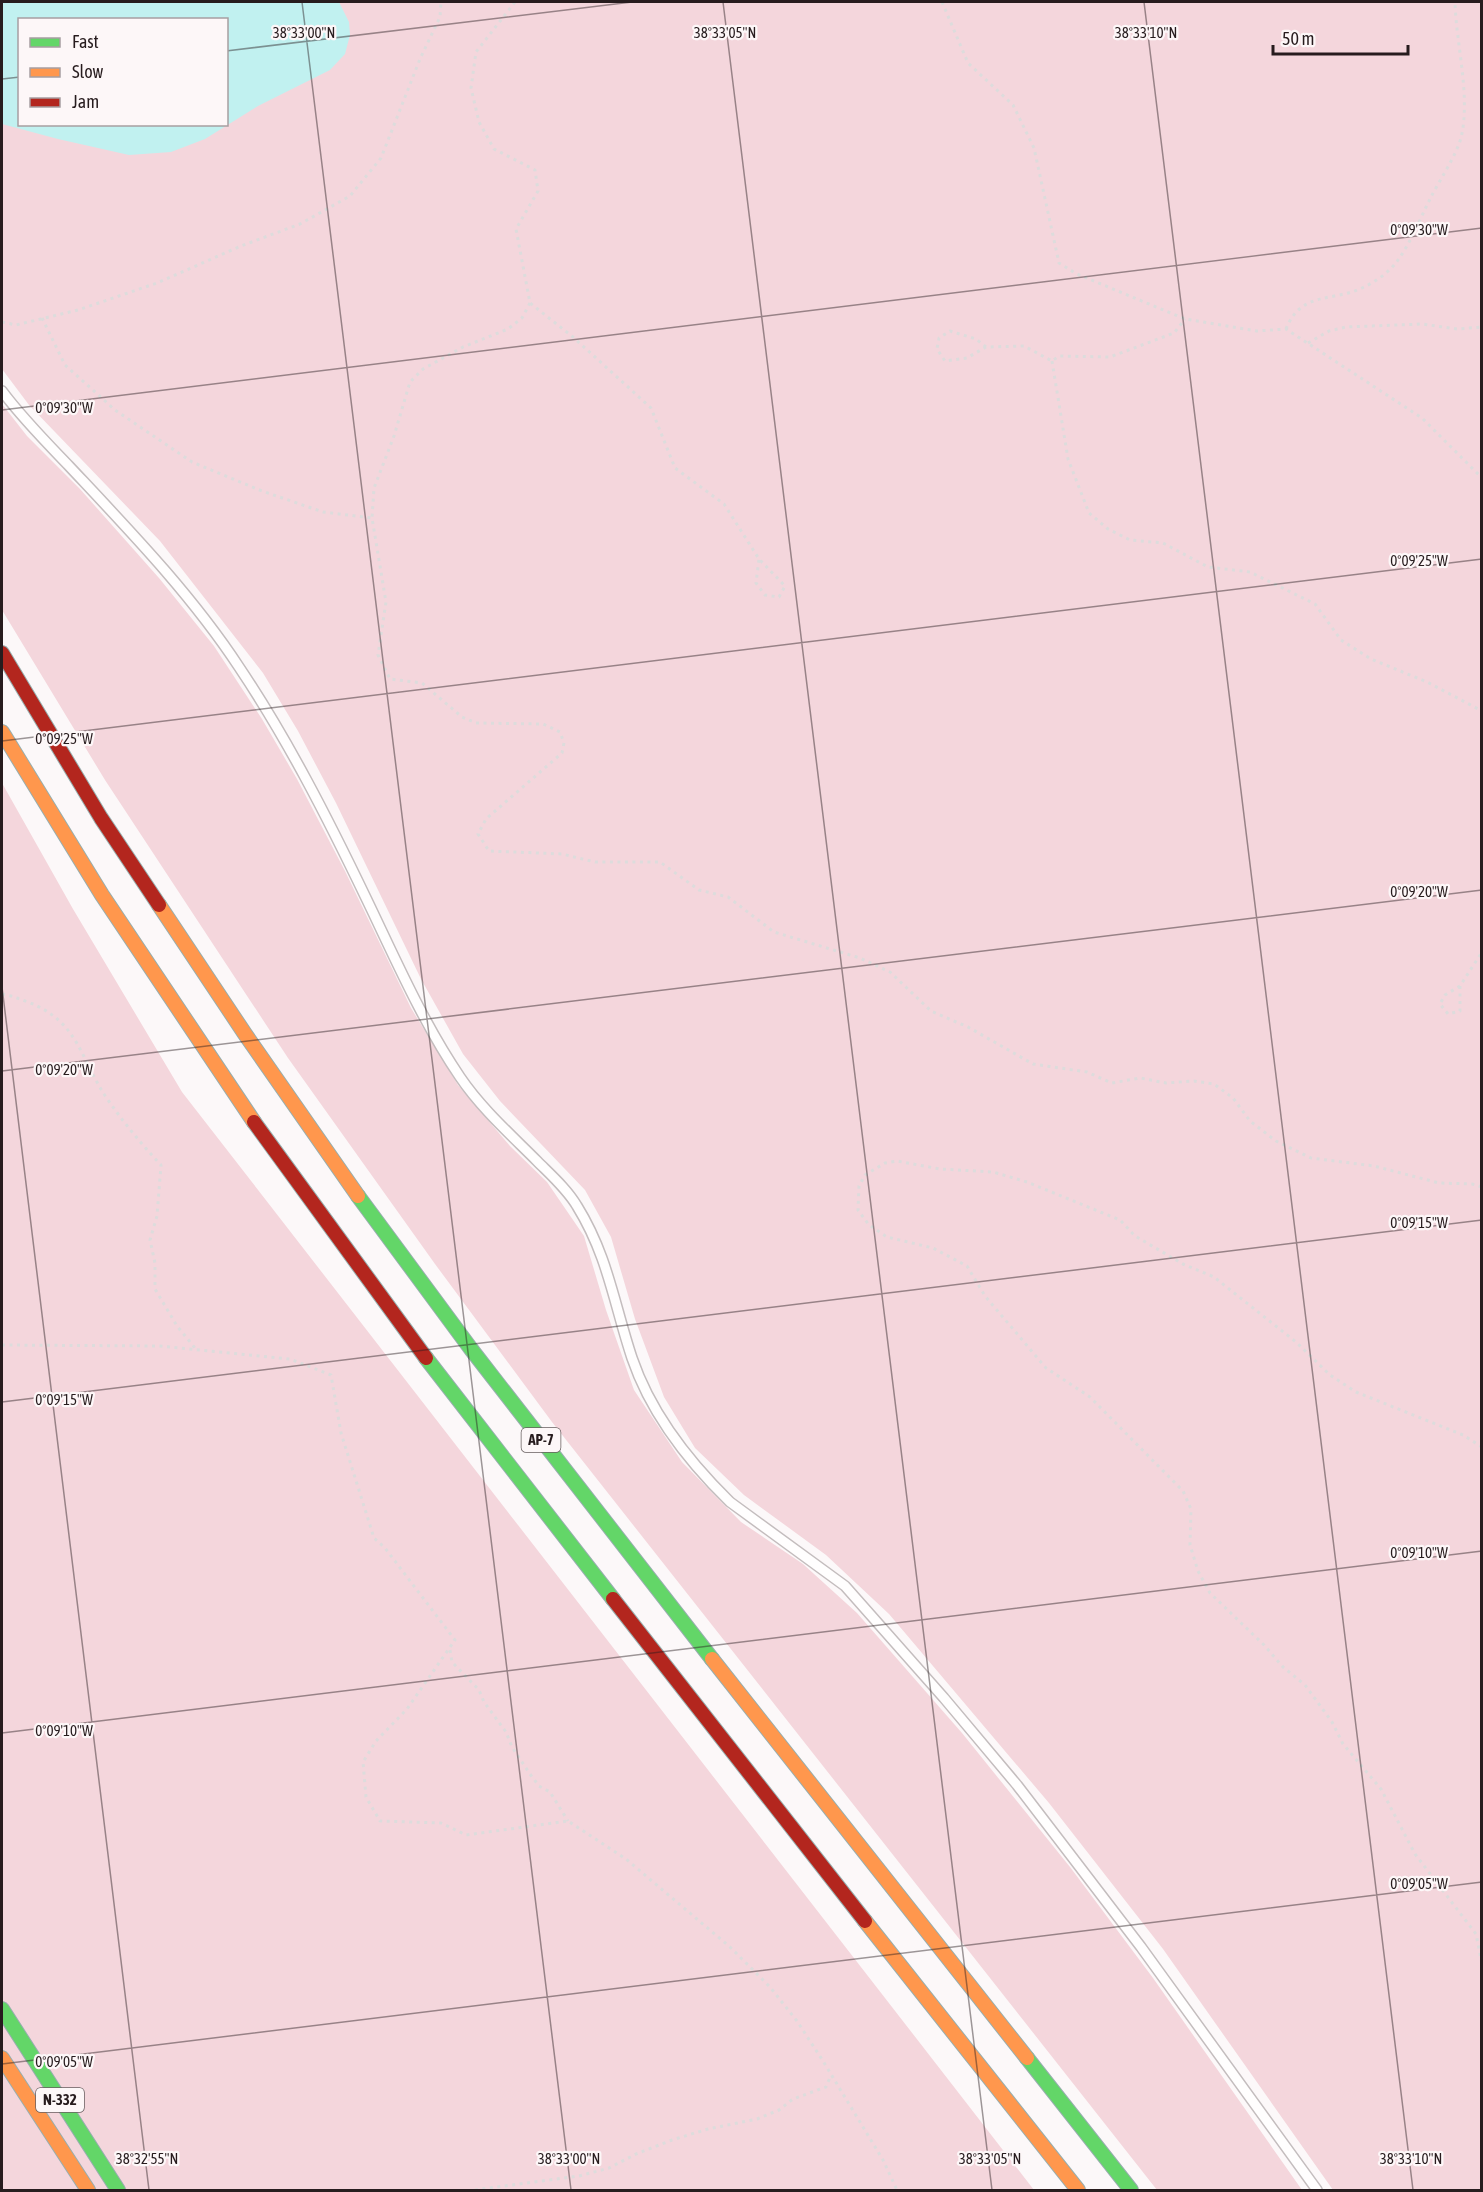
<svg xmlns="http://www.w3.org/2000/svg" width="1483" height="2192" font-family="'Asap Condensed',sans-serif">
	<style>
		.green { fill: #f4d6dc; fill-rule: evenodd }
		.water { fill: #c1f1f0; fill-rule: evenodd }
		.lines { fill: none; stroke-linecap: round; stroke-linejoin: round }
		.lane-casing { stroke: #c4bdbe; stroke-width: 12 }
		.fast-casing { stroke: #97aeae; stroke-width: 16 }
		.slow-casing { stroke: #97aeae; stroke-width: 16 }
		.jam-casing { stroke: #97aeae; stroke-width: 16 }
		.path { stroke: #dddcdc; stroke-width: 3; stroke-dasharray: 3 4.5; stroke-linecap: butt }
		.lane { stroke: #fffefe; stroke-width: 9 }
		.fast { stroke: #63d668; stroke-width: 14 }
		.slow { stroke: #ff974d; stroke-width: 14 }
		.jam { stroke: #b3261e; stroke-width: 14 }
		.ticks { fill: none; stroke: #271c1e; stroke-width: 1.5; stroke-opacity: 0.45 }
		.labels { text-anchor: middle; stroke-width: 4.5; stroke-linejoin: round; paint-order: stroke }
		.shield { fill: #fdf7f8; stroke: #675e5f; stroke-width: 1.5 }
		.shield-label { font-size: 15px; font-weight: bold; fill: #271c1e }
		.ticks-label { font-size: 15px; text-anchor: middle; fill: #271c1e; stroke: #fdf7f8; stroke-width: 4.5; stroke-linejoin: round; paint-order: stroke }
	</style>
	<rect width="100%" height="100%" fill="#fcf8f9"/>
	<g class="green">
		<path d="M 2,2 L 1481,2 L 1481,2190 L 1333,2190 L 1163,1949 L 1049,1803 L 889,1614 L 826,1555 L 744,1495 L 695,1448 L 664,1397 L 635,1319 L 611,1237 L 585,1190 L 500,1101 L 463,1054 L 421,979 L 336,803 L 298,731 L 263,673 L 160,541 L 29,405 L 2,369 ZM 20,20 L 226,20 L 226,124 L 20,124 Z"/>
		<path d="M 2,404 L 27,436 L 80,489 L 159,578 L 214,646 L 262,719 L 297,779 L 345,871 L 411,1008 L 458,1085 L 510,1146 L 547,1182 L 584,1236 L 606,1310 L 634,1390 L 682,1462 L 741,1522 L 803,1564 L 857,1613 L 962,1733 L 1070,1867 L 1153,1978 L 1302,2190 L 1157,2190 L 552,1422 L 435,1264 L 288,1058 L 105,780 L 2,610 Z"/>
		<path d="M 2,783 L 73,909 L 182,1092 L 1034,2190 L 2,2190 Z"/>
	</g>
	<path class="water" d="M 2,2 L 339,2 L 349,22 L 350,35 L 345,54 L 330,70 L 258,106 L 205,139 L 171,152 L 129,155 L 58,139 L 2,124 ZM 20,20 L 226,20 L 226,124 L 20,124 Z"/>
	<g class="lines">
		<g class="lane-casing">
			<path id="lane" d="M 2,391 C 22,418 46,442 69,466 C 129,530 191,594 239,667 C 288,740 328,819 366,898 C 395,958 422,1021 460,1077 C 481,1108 510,1134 537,1161 C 551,1175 567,1189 577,1206 C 608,1256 614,1304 632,1358 C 651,1414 688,1461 730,1502 L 845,1586 L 944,1698 L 1017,1785 L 1141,1947 L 1317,2190"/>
		</g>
		<g class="fast-casing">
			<g id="fast">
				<path d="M 358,1196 L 471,1349 L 712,1659"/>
				<path d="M 426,1358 L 613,1599"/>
				<path d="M 2,2009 L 118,2190"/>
				<path d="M 1027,2058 L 1131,2190"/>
			</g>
		</g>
		<g class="slow-casing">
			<g id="slow">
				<path d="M 2,732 L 102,895 L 254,1122"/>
				<path d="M 159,905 L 245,1034 L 358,1196"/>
				<path d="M 712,1659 L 1027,2058"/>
				<path d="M 865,1921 L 1078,2190"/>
				<path d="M 2,2058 L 88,2190"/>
			</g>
		</g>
		<g class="jam-casing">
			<g id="jam">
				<path d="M 2,653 L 101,818 L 159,905"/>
				<path d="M 254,1122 L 426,1358"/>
				<path d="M 613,1599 L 865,1921"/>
			</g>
		</g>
		<g class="path">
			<path d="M 515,2 L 476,52 L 471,88 L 479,122 L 494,149 L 535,170 L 538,191 L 516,229 L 530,303 L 573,337 L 651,408 L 675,468 L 724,504 L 759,559 L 785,586 L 779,597 L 765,595 L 756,583 L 759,559"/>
			<path d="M 942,2 L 968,63 L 1013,105 L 1034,148 L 1059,263 L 1077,274 L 1185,319 L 1257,331 L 1286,329 L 1422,418 L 1482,478"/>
			<path d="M 530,303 L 522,318 L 508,329 L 463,347 L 423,369 L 410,382 L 394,436 L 374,488 L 372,518 L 386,602 L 378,655 L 390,679 L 422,683 L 462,717 L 476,723 L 543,724 L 560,732 L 564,743 L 562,753 L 486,819 L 478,834 L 489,851 L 562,854 L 595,862 L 660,862 L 699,890 L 728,897 L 774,932 L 860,958 L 890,972 L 931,1011 L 968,1027 L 1033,1064 L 1087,1072 L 1112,1083 L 1140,1078 L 1166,1083 L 1194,1081 L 1214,1084 L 1233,1098 L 1250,1121 L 1276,1141 L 1311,1158 L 1374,1166 L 1439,1183 L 1472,1184 L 1482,1187"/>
			<path d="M 42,318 L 65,365 L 115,410 L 192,462 L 262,491 L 323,512 L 372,518"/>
			<path d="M 2,322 L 16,325 L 78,310 L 157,283 L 241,246 L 300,224 L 350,196 L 381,158 L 420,59 L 440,17 L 441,2"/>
			<path d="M 1286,329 C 1301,291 1332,302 1362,288 C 1375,282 1390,272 1398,260 C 1411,242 1420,219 1430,199 C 1439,181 1455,158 1461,138 C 1471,96 1456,44 1455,2"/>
			<path d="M 1308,343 L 1329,331 L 1346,327 L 1422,324 L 1457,329 L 1482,327"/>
			<path d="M 986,347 L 976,339 L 950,331 L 939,338 L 937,349 L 945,361 L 967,358 L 986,347 L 1024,346 L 1052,361 L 1059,356 L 1110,357 L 1174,333 L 1185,319"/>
			<path d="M 1052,361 L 1068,459 L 1089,513 L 1108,529 L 1130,540 L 1163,543 L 1208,567 L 1250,572 L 1315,604 L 1341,640 L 1371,659 L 1427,682 L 1482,711"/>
			<path d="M 1460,986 L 1460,1011 L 1448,1014 L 1440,1004 L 1445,995 L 1460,986 L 1482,952"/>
			<path d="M 2,994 C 11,995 19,999 28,1002 C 80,1022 80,1060 108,1100 C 124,1123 142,1145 161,1165 L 157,1216 L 150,1240 L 155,1263 L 155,1289 L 177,1326 L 195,1348"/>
			<path d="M 2,1345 L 160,1346 L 290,1359 L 331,1375 L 341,1433 L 374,1538 L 385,1548 L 455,1640 L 407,1709 L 376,1741 L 363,1762 L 366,1797 L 380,1821 L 441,1823 L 466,1835 L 568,1821 L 626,1859 L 730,1947 L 770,1987 L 797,2021 L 823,2061 L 883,2160 L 897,2190"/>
			<path d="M 1482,1447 L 1463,1435 L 1356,1392 L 1330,1375 L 1296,1342 L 1214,1277 L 1183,1264 L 1135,1236 L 1120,1220 L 1027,1182 L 993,1172 L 940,1169 L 897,1161 L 885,1163 L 865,1175 L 859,1186 L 858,1210 L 869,1225 L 887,1237 L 933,1248 L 967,1266 L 985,1296 L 1046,1368 L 1090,1397 L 1183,1491 L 1191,1509 L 1190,1545 L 1198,1571 L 1210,1593 L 1264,1645 L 1283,1667 L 1305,1685 L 1332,1722 L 1343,1744 L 1381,1789 L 1415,1854 L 1476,1934 L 1482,1964"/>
			<path d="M 450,1650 L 452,1662 L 479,1690 L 484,1702 L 506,1732 L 512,1747 L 530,1774 L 539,1786 L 550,1792 L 568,1821"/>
			<path d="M 475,2190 L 579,2176 L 609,2168 L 636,2154 L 672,2140 L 708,2129 L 757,2119 L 779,2110 L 793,2099 L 826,2087 L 831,2075"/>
		</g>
		<use href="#lane" class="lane"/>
		<use href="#fast" class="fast"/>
		<use href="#slow" class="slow"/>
		<use href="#jam" class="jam"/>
	</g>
	<path class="ticks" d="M 302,2 L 571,2190M 723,2 L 992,2190M 1144,2 L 1413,2190M 226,51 L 632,2M 2,79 L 20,77M 2,410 L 1482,228M 2,741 L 1482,559M 2,987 L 149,2190M 2,1071 L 1482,890M 2,1402 L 1482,1220M 2,1733 L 1482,1551M 2,2064 L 1482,1882"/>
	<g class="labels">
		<g class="shield">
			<rect x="521.5" y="1428" width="39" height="24" rx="4.5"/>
			<rect x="36" y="2088" width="48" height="24" rx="4.5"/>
		</g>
		<g class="shield-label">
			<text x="541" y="1445">AP-7</text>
			<text x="60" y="2105">N-332</text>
		</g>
	</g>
	<g class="ticks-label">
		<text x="304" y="38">38°33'00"N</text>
		<text x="725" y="38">38°33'05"N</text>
		<text x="1146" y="38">38°33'10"N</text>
		<text x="1419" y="235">0°09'30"W</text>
		<text x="64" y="413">0°09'30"W</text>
		<text x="1419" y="566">0°09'25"W</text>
		<text x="64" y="744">0°09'25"W</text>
		<text x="1419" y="897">0°09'20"W</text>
		<text x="64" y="1075">0°09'20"W</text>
		<text x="1419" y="1228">0°09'15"W</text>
		<text x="64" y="1405">0°09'15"W</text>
		<text x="1419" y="1558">0°09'10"W</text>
		<text x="64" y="1736">0°09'10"W</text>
		<text x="1419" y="1889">0°09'05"W</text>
		<text x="64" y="2067">0°09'05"W</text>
		<text x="147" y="2164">38°32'55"N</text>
		<text x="569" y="2164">38°33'00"N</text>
		<text x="990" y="2164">38°33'05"N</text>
		<text x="1411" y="2164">38°33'10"N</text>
	</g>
	<rect width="1483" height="2192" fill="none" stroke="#271c1e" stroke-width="6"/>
	<rect x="18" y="18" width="210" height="108" fill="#fdf7f8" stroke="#a79fa1" stroke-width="1.5"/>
	<rect x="30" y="38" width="30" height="9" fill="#63d668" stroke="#a79fa1" stroke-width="1.5"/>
	<text x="72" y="48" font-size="18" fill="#271c1e">Fast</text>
	<rect x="30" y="68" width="30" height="9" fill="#ff974d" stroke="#a79fa1" stroke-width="1.5"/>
	<text x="72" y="78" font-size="18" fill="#271c1e">Slow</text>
	<rect x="30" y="98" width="30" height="9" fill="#b3261e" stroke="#a79fa1" stroke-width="1.5"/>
	<text x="72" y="108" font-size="18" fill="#271c1e">Jam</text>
	<path d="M1273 45v9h135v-9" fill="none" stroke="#271c1e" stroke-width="3"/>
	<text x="1282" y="45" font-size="18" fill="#271c1e" stroke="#fdf7f8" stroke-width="4.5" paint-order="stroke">50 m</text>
</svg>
